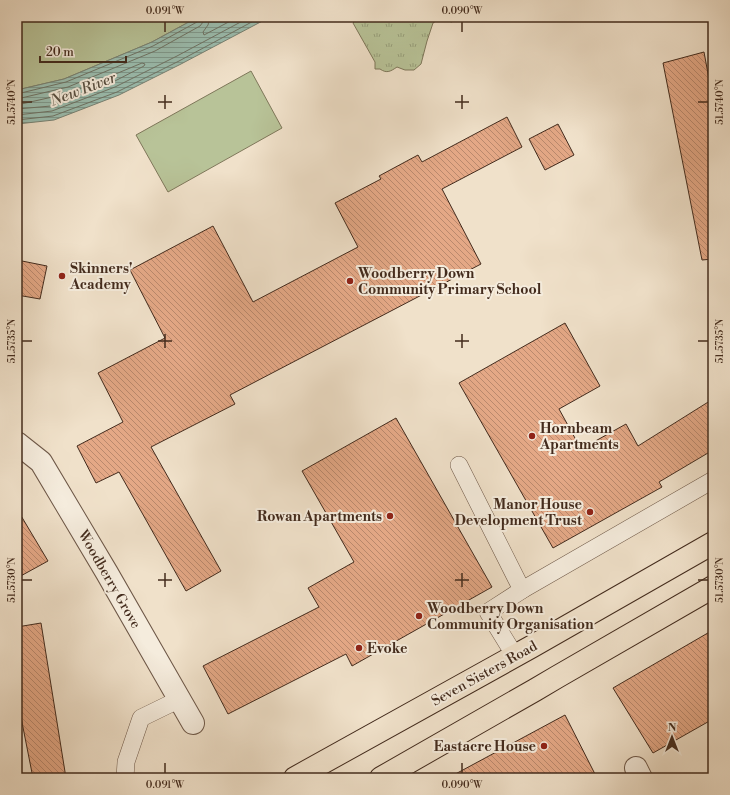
<svg xmlns="http://www.w3.org/2000/svg" width="730" height="795" font-family="'Libre Bodoni',serif">
	<style>
		.grass { fill: #b8c398; stroke: #7e775a }
		.park { fill: url(#park-tufts); stroke: #7e775a }
		.water { fill: url(#water-rules); stroke: #788375 }
		.lines { fill: none; stroke-linecap: round; stroke-linejoin: round }
		.shore { stroke: #6f7466; stroke-width: 1 }
		.building { fill: url(#building-back-hatch); stroke: #432b1d }
		.service-casing { stroke: #6e5848; stroke-width: 18 }
		.minor-casing { stroke: #6e5848; stroke-width: 24 }
		.trunk-casing { stroke: #432b1d; stroke-width: 24 }
		.service { stroke: #f5ecdd; stroke-width: 17 }
		.minor { stroke: #f5ecdd; stroke-width: 22 }
		.trunk { stroke: #f0e1ca; stroke-width: 22 }
		.ticks { fill: none; stroke: #432b1d; stroke-width: 1.5 }
		.poi-dot { fill: #8f2418; stroke: #f5ecdd; stroke-width: 1.5 }
		.labels { text-anchor: middle; stroke-width: 4; stroke-linejoin: round; paint-order: stroke }
		.poi-label { font-size: 14px; font-weight: bold; fill: #432b1d; stroke: #f5ecdd; text-anchor: start }
		.street-label { font-size: 14px; fill: #432b1d; stroke: #f5ecdd }
		.water-label { font-size: 15px; font-style: italic; fill: #595042; stroke: #f5ecdd }
		.neatline { fill: none; stroke: #432b1d; stroke-width: 1.5 }
		.ticks-label { font-size: 10px; text-anchor: middle; fill: #432b1d }
	</style>
	<defs>
		<pattern id="park-tufts" width="24" height="20" patternUnits="userSpaceOnUse"><rect width="24" height="20" fill="#b8c398"/><path d="M3 7l-1-3M5 7V3M7 7l1-3M15 17l-1-3M17 17v-4M19 17l1-3" fill="none" stroke="#979f7b"/></pattern>
		<pattern id="water-rules" width="6" height="5" patternUnits="userSpaceOnUse"><rect width="6" height="5" fill="#9bbeb0"/><path d="M0 2.5h6" fill="none" stroke="#809b8f"/></pattern>
		<pattern id="building-back-hatch" width="6" height="6" patternUnits="userSpaceOnUse"><rect width="6" height="6" fill="#e4a886"/><path d="M-1 5l2 2M0 0l6 6M5-1l2 2" fill="none" stroke="#ba896d"/></pattern>
	</defs>
	<rect width="100%" height="100%" fill="#f0e1ca"/>
	<filter id="stains"><feTurbulence type="fractalNoise" baseFrequency=".005" numOctaves="4"/><feColorMatrix values="0 0 0 0 .2 0 0 0 0 .09 0 0 0 0 .02 0 0 0 .5 -.17"/></filter>
	<radialGradient id="worn" r=".72"><stop offset=".6" stop-color="#630" stop-opacity="0"/><stop offset="1" stop-color="#630" stop-opacity=".3"/></radialGradient>
	<g class="grass">
		<path d="M 17,17 L 198,17 L 152,42 L 64,79 L 17,90 Z"/>
		<path d="M 251,71 L 282,128 L 168,192 L 136,135 Z"/>
	</g>
	<path class="park" d="M 358,17 L 453,17 L 452,22 L 439,19 L 433,23 L 427,41 L 421,64 L 414,70 L 405,70 L 397,67 C 391,71 387,74 380,69 L 375,69 L 375,62 L 353,23 Z"/>
	<path class="water" d="M 198,17 L 270,17 L 181,64 L 119,95 L 54,120 L 17,124 L 17,90 L 64,79 L 152,42 Z"/>
	<g class="lines">
		<g class="shore">
			<path d="M 210,17 L 208,25 L 203,32 L 204,35 L 238,17"/>
			<path d="M 17,94 L 66,82 L 153,46 L 197,22 L 199,17"/>
			<path d="M 17,99 L 68,87 L 155,51 L 200,26 L 203,22 L 204,17"/>
			<path d="M 17,105 L 70,93 L 142,63 L 145,64 L 144,66 L 113,82 L 51,106 L 17,109"/>
			<path d="M 17,115 L 52,111 L 115,87 L 177,56 L 250,17"/>
			<path d="M 17,120 L 53,116 L 117,92 L 179,61 L 261,17"/>
		</g>
	</g>
	<g class="building">
		<path d="M 704,52 L 713,101 L 713,259 L 702,260 L 663,63 Z"/>
		<path d="M 507,117 L 522,147 L 442,189 L 481,264 L 230,395 L 235,404 L 151,447 L 221,571 L 186,591 L 119,472 L 96,483 L 77,446 L 123,422 L 98,373 L 165,338 L 130,270 L 213,226 L 253,302 L 358,247 L 335,203 L 381,179 L 379,176 L 418,155 L 422,162 Z"/>
		<path d="M 558,124 L 574,155 L 545,170 L 529,139 Z"/>
		<path d="M 17,260 L 47,266 L 40,299 L 17,295 Z"/>
		<path d="M 565,323 L 600,386 L 559,409 L 581,449 L 626,424 L 638,446 L 713,399 L 713,450 L 659,482 L 662,487 L 553,548 L 459,383 Z"/>
		<path d="M 396,418 L 492,587 L 352,666 L 346,654 L 228,714 L 203,666 L 319,607 L 308,588 L 354,562 L 302,471 Z"/>
		<path d="M 17,509 L 48,561 L 17,578 Z"/>
		<path d="M 41,623 L 66,778 L 33,778 L 17,697 L 17,627 Z"/>
		<path d="M 713,630 L 713,719 L 653,753 L 613,688 Z"/>
		<path d="M 565,715 L 597,778 L 448,778 Z"/>
	</g>
	<g class="lines">
		<g class="service-casing">
			<g id="service">
				<path d="M 459,465 L 522,590"/>
				<path d="M 515,656 L 488,612 L 522,590 L 713,480"/>
				<path d="M 125,778 L 126,762 L 141,718 L 180,699"/>
			</g>
		</g>
		<g class="minor-casing">
			<g id="minor">
				<path d="M 17,443 L 41,462 L 107,573 L 193,723"/>
				<path d="M 636,768 L 641,778"/>
			</g>
		</g>
		<g class="trunk-casing">
			<g id="trunk">
				<path d="M 295,778 L 531,647 L 713,543"/>
				<path d="M 381,778 L 535,690 L 557,677 L 713,587"/>
			</g>
		</g>
		<use href="#service" class="service"/>
		<use href="#minor" class="minor"/>
		<use href="#trunk" class="trunk"/>
	</g>
	<path class="ticks" d="M 165,22 L 165,32M 462,22 L 462,32M 165,95 L 165,109M 462,95 L 462,109M 22,102 L 32,102M 158,102 L 172,102M 455,102 L 469,102M 698,102 L 708,102M 165,334 L 165,348M 462,334 L 462,348M 22,341 L 32,341M 158,341 L 172,341M 455,341 L 469,341M 698,341 L 708,341M 165,573 L 165,587M 462,573 L 462,587M 22,580 L 32,580M 158,580 L 172,580M 455,580 L 469,580M 698,580 L 708,580M 165,763 L 165,773M 462,763 L 462,773"/>
	<g class="poi-dot">
		<circle cx="62" cy="276" r="4"/>
		<circle cx="350" cy="281" r="4"/>
		<circle cx="532" cy="436" r="4"/>
		<circle cx="590" cy="512" r="4"/>
		<circle cx="390" cy="516" r="4"/>
		<circle cx="419" cy="616" r="4"/>
		<circle cx="359" cy="648" r="4"/>
		<circle cx="544" cy="746" r="4"/>
	</g>
	<g class="labels">
		<g class="poi-label">
			<text x="70" y="273">Skinners'<tspan x="70" dy="16">Academy</tspan></text>
			<text x="358" y="278">Woodberry Down<tspan x="358" dy="16">Community Primary School</tspan></text>
			<text x="540" y="433">Hornbeam<tspan x="540" dy="16">Apartments</tspan></text>
			<text x="582" y="509" text-anchor="end">Manor House<tspan x="582" dy="16">Development Trust</tspan></text>
			<text x="382" y="521" text-anchor="end">Rowan Apartments</text>
			<text x="427" y="613">Woodberry Down<tspan x="427" dy="16">Community Organisation</tspan></text>
			<text x="367" y="653">Evoke</text>
			<text x="536" y="751" text-anchor="end">Eastacre House</text>
		</g>
		<g class="street-label">
			<text transform="translate(110 579) rotate(60)" y="5">Woodberry Grove</text>
			<text transform="translate(484 673) rotate(-29)" y="5">Seven Sisters Road</text>
		</g>
		<g class="water-label">
			<text transform="translate(83 89) rotate(-21)" y="5">New River</text>
		</g>
	</g>
	<rect width="730" height="795" fill="none" stroke="#f0e1ca" stroke-width="44"/>
	<g transform="translate(672 737)" stroke="#f5ecdd" stroke-width="3" paint-order="stroke">
	<path d="M0-3L7 15L0 10L-7 15Z" fill="#432b1d"/>
	<text y="-6" font-size="11" font-weight="bold" text-anchor="middle" fill="#432b1d">N</text>
	</g>
	<path d="M40 56v6h86v-6" fill="none" stroke="#432b1d" stroke-width="2"/>
	<text x="46" y="56" font-size="12" fill="#432b1d" stroke="#f5ecdd" stroke-width="3" paint-order="stroke">20 m</text>
	<rect x="22" y="22" width="686" height="751" class="neatline"/>
	<g class="ticks-label">
		<text x="165" y="14">0.091°W</text>
		<text x="462" y="14">0.090°W</text>
		<text transform="translate(11 102) rotate(-90)" y="4">51.5740°N</text>
		<text transform="translate(719 102) rotate(-90)" y="4">51.5740°N</text>
		<text transform="translate(11 341) rotate(-90)" y="4">51.5735°N</text>
		<text transform="translate(719 341) rotate(-90)" y="4">51.5735°N</text>
		<text transform="translate(11 580) rotate(-90)" y="4">51.5730°N</text>
		<text transform="translate(719 580) rotate(-90)" y="4">51.5730°N</text>
		<text x="165" y="788">0.091°W</text>
		<text x="462" y="788">0.090°W</text>
	</g>
	<rect width="100%" height="100%" filter="url(#stains)"/>
	<rect width="100%" height="100%" fill="url(#worn)"/>
</svg>
